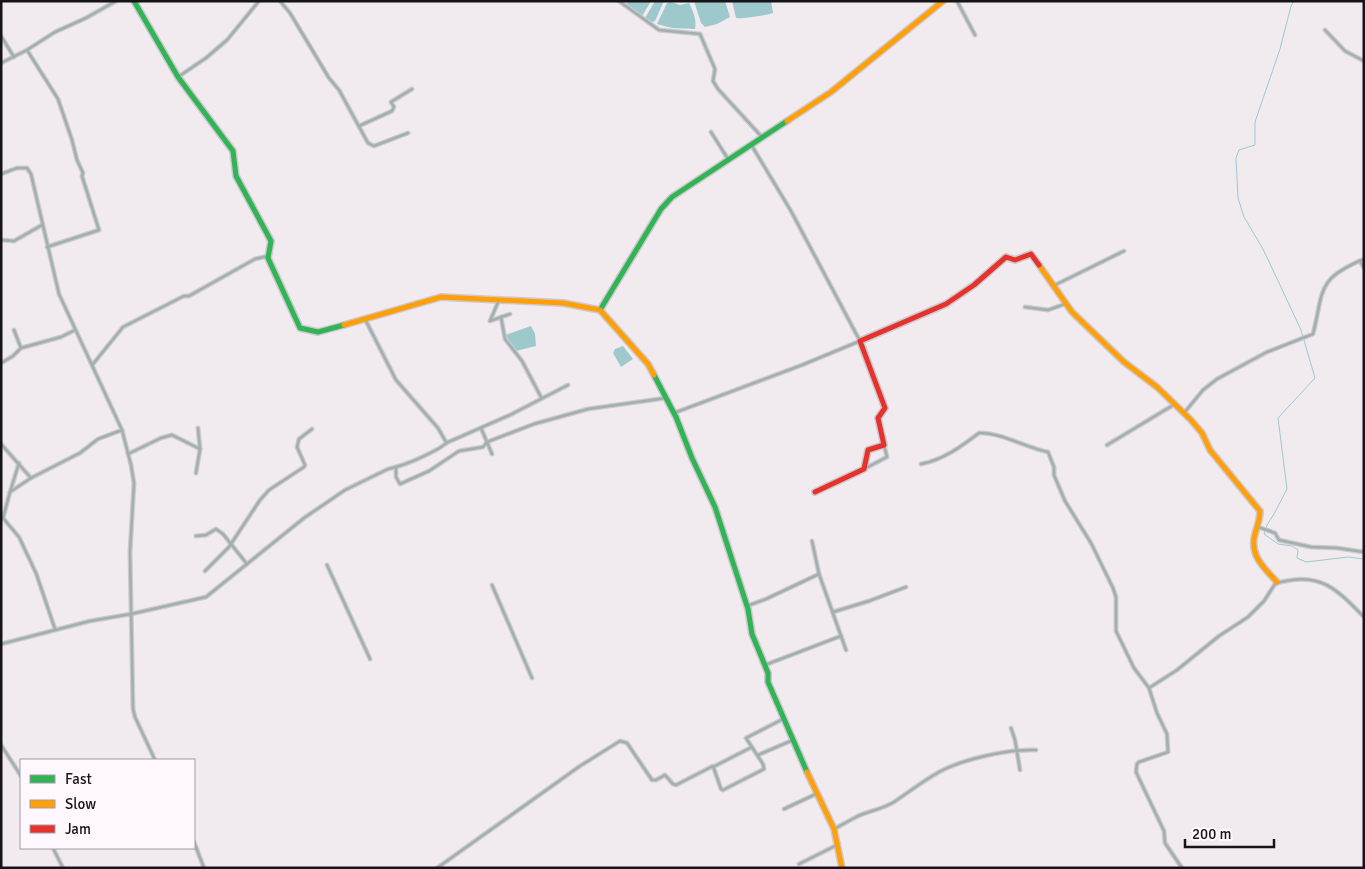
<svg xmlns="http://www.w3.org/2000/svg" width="1365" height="869" font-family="Signika,sans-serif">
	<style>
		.water { fill: #9dc9cd }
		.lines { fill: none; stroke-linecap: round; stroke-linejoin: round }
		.stream { stroke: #9dc9cd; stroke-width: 1 }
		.street-casing { stroke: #cdc9cc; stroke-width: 5 }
		.fast-casing { stroke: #cdc9cc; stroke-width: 8 }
		.slow-casing { stroke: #cdc9cc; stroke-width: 8 }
		.jam-casing { stroke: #cdc9cc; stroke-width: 8 }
		.street { stroke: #a0afb0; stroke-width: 2.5 }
		.fast { stroke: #30b455; stroke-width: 5 }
		.slow { stroke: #ff9f0a; stroke-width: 5 }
		.jam { stroke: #e5322d; stroke-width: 5 }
	</style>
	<rect width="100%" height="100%" fill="#f1ebf0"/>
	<g class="water">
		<path d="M 629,1 L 651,1 L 641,18 L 625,5 Z"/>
		<path d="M 655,1 L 664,1 L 655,21 L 652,22 L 645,18 Z"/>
		<path d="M 694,1 L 725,1 L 730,17 L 717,24 L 705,27 L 701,23 Z"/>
		<path d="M 732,1 L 771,1 L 773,13 C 769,15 741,19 736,18 Z"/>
		<path d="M 671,2 L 680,5 L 689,3 C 693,10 697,21 695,29 L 672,28 L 657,24 L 667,3 Z"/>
		<path d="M 531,326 L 535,334 L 536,346 L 516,351 L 505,335 Z"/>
		<path d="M 623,346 L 633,359 L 621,367 L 613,353 L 615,349 Z"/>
	</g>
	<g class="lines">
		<path class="stream" d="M 1294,1 L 1291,6 L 1280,49 L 1255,122 L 1255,145 L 1239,150 L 1236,158 L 1238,198 L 1244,217 L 1263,249 L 1280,285 L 1301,330 L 1315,378 L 1278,418 L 1287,489 L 1274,514 L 1267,525 L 1264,534 L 1278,544 L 1292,546 L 1298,550 L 1297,558 L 1306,562 L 1348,557 L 1364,559"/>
		<g class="street-casing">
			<g id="street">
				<path d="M 280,1 L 290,13 L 329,78 L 339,90 L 368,143 L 374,146 L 408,133"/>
				<path d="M 619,1 L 659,30 L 700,34 L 715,69 L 713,81 L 718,89 L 762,137"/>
				<path d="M 957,1 L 975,35"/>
				<path d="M 1325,30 L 1345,51 L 1364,61"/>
				<path d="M 1,36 L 14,57"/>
				<path d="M 27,50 L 58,99 L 72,140 L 77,160 L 83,173 L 82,176 L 99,230 L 47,247"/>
				<path d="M 1,63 L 27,50 L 55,32 L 86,18 L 116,1"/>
				<path d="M 178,77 L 206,58 L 227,40 L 259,1"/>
				<path d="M 359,126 L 392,111 L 394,107 L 391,102 L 412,89"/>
				<path d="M 711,132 L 728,159"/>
				<path d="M 1,174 L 17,168 L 27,168 L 31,174 L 59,294 L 122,430 L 131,465 L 134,483 L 130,552 L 133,709 L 135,717 L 155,760"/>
				<path d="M 1,240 L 14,241 L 42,225"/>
				<path d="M 1360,261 L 1364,268"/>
				<path d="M 1053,286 L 1124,251"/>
				<path d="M 499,300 L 490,321 L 510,314"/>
				<path d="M 1025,307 L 1048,310 L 1065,304"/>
				<path d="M 501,317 L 505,339 L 522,361 L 541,397"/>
				<path d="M 365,319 L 396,380 L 438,428 L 446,442"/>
				<path d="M 14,330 L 21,348"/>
				<path d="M 1,363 L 13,356 L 21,348 L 61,337 L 75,330"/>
				<path d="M 93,364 L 123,327 L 184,296 L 189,296 L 255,259 L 268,256"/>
				<path d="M 674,413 L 802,365 L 860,341 L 791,211 L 752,146"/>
				<path d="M 1184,413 L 1203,390 L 1217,379 L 1267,352 L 1313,334 C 1324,290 1316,279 1364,259"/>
				<path d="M 481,428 L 492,454"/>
				<path d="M 1,444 L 31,478"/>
				<path d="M 1107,445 L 1175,404"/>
				<path d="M 128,454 L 161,438 L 172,435 L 200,449"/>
				<path d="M 921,464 C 943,460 962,446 979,433 C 1000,432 1027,448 1048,452 L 1054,467 L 1054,475 L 1065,501 L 1091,543 L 1113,588 L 1116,597 L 1116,631 L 1134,668 L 1149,688"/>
				<path d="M 396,467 C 410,463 423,457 436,450 C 443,447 445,442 453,440 L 510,415 L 568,385"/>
				<path d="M 864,469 L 887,457 L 884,445"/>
				<path d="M 196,473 L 200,449 L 198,428"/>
				<path d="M 10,492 L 19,463"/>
				<path d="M 3,518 L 19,537 L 36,573 L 55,629"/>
				<path d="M 1,519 L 3,518 L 10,492 L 31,478 L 80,453 L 98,439 L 122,430"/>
				<path d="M 1258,527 L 1275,533 L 1279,540 L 1311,547 L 1337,548 L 1364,552"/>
				<path d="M 196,536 L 206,535 L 216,529 L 223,534 L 247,564"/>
				<path d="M 812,541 L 819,574 L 846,650"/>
				<path d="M 327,565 L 370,659"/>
				<path d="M 205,571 L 229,547 L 260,500 L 269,490 L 304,467 L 305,465 L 297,447 L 299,439 L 312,429"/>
				<path d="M 492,585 L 532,678"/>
				<path d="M 747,606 L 766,599 L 819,574"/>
				<path d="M 833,612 L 869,601 L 906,587"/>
				<path d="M 1,644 L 90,621 L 131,614 L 206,597 L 304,518 L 345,490 L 388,469 L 396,467 L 396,477 L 400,484 L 429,471 L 459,451 L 483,447 L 487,442 L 534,424 L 588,409 L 666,398"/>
				<path d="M 765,665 L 841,636"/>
				<path d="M 1011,728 L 1015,740 L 1020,770"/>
				<path d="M 1,745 L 21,776"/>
				<path d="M 758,755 L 793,740"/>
				<path d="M 713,767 L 752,747"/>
				<path d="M 784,809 L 816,794"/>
				<path d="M 834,829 C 842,825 850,820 858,816 C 869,811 883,809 894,802 C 909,792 923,781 939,772 C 963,759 1008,749 1036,750"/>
				<path d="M 194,842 L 204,868"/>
				<path d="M 53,848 L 63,868"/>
				<path d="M 799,864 L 837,845"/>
				<path d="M 437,868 L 580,766 L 620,741 L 627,743 L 652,780 L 656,780 L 665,775 L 673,784 L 676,785 L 713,766 L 721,789 L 723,790 L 764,769 L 763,764 L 746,738 L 783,719"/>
				<path d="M 1182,868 L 1165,843 L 1164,831 L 1136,772 L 1137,764 L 1139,762 L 1168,752 L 1167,734 L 1157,713 L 1149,688 L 1177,670 L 1219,636 L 1248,617 L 1264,601 L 1275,584 C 1279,582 1281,582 1286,581 C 1323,573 1339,592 1364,617"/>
			</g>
		</g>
		<g class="fast-casing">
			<g id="fast">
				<path d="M 134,1 L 178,77 L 233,151 L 236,176 L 271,241 L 268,258 L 300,328 L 318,332 L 344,325"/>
				<path d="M 600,310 L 661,209 L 672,197 L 787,121"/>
				<path d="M 654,375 L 676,417 L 692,458 L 715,507 L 748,609 L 752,634 L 768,673 L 768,682 L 807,772"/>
			</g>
		</g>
		<g class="slow-casing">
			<g id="slow">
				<path d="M 787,121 L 831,92 L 943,1"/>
				<path d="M 1039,265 L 1072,312 L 1124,362 L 1157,387 L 1191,420 L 1202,433 L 1210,450 L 1260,511 C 1260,520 1257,526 1255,534 C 1249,555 1264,568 1277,582"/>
				<path d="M 344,325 L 441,297 L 563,303 L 600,310 L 648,364 L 654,375"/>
				<path d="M 807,772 L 834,829 L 842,868"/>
			</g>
		</g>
		<g class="jam-casing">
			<path id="jam" d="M 815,492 L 864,469 L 868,450 L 884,445 L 878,418 L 885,408 L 860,341 L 946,304 L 974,285 L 1006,257 L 1015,260 L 1031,254 L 1039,265"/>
		</g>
		<use href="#street" class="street"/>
		<use href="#fast" class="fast"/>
		<use href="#slow" class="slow"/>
		<use href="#jam" class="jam"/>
	</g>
	<rect width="1365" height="869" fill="none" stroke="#171417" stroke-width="5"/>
	<rect x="20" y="759" width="175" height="90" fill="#fff7fe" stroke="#a29ca2"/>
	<rect x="30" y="775" width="25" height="8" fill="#30b455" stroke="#a29ca2"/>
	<text x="65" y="784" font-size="15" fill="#171417">Fast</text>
	<rect x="30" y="800" width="25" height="8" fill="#ff9f0a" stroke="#a29ca2"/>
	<text x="65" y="809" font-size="15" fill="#171417">Slow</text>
	<rect x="30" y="825" width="25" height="8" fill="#e5322d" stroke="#a29ca2"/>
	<text x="65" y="834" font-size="15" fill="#171417">Jam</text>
	<path d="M1185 839v8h89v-8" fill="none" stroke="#171417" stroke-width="2.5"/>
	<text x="1192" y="839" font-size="15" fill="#171417" stroke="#fff7fe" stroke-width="4" paint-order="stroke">200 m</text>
</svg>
